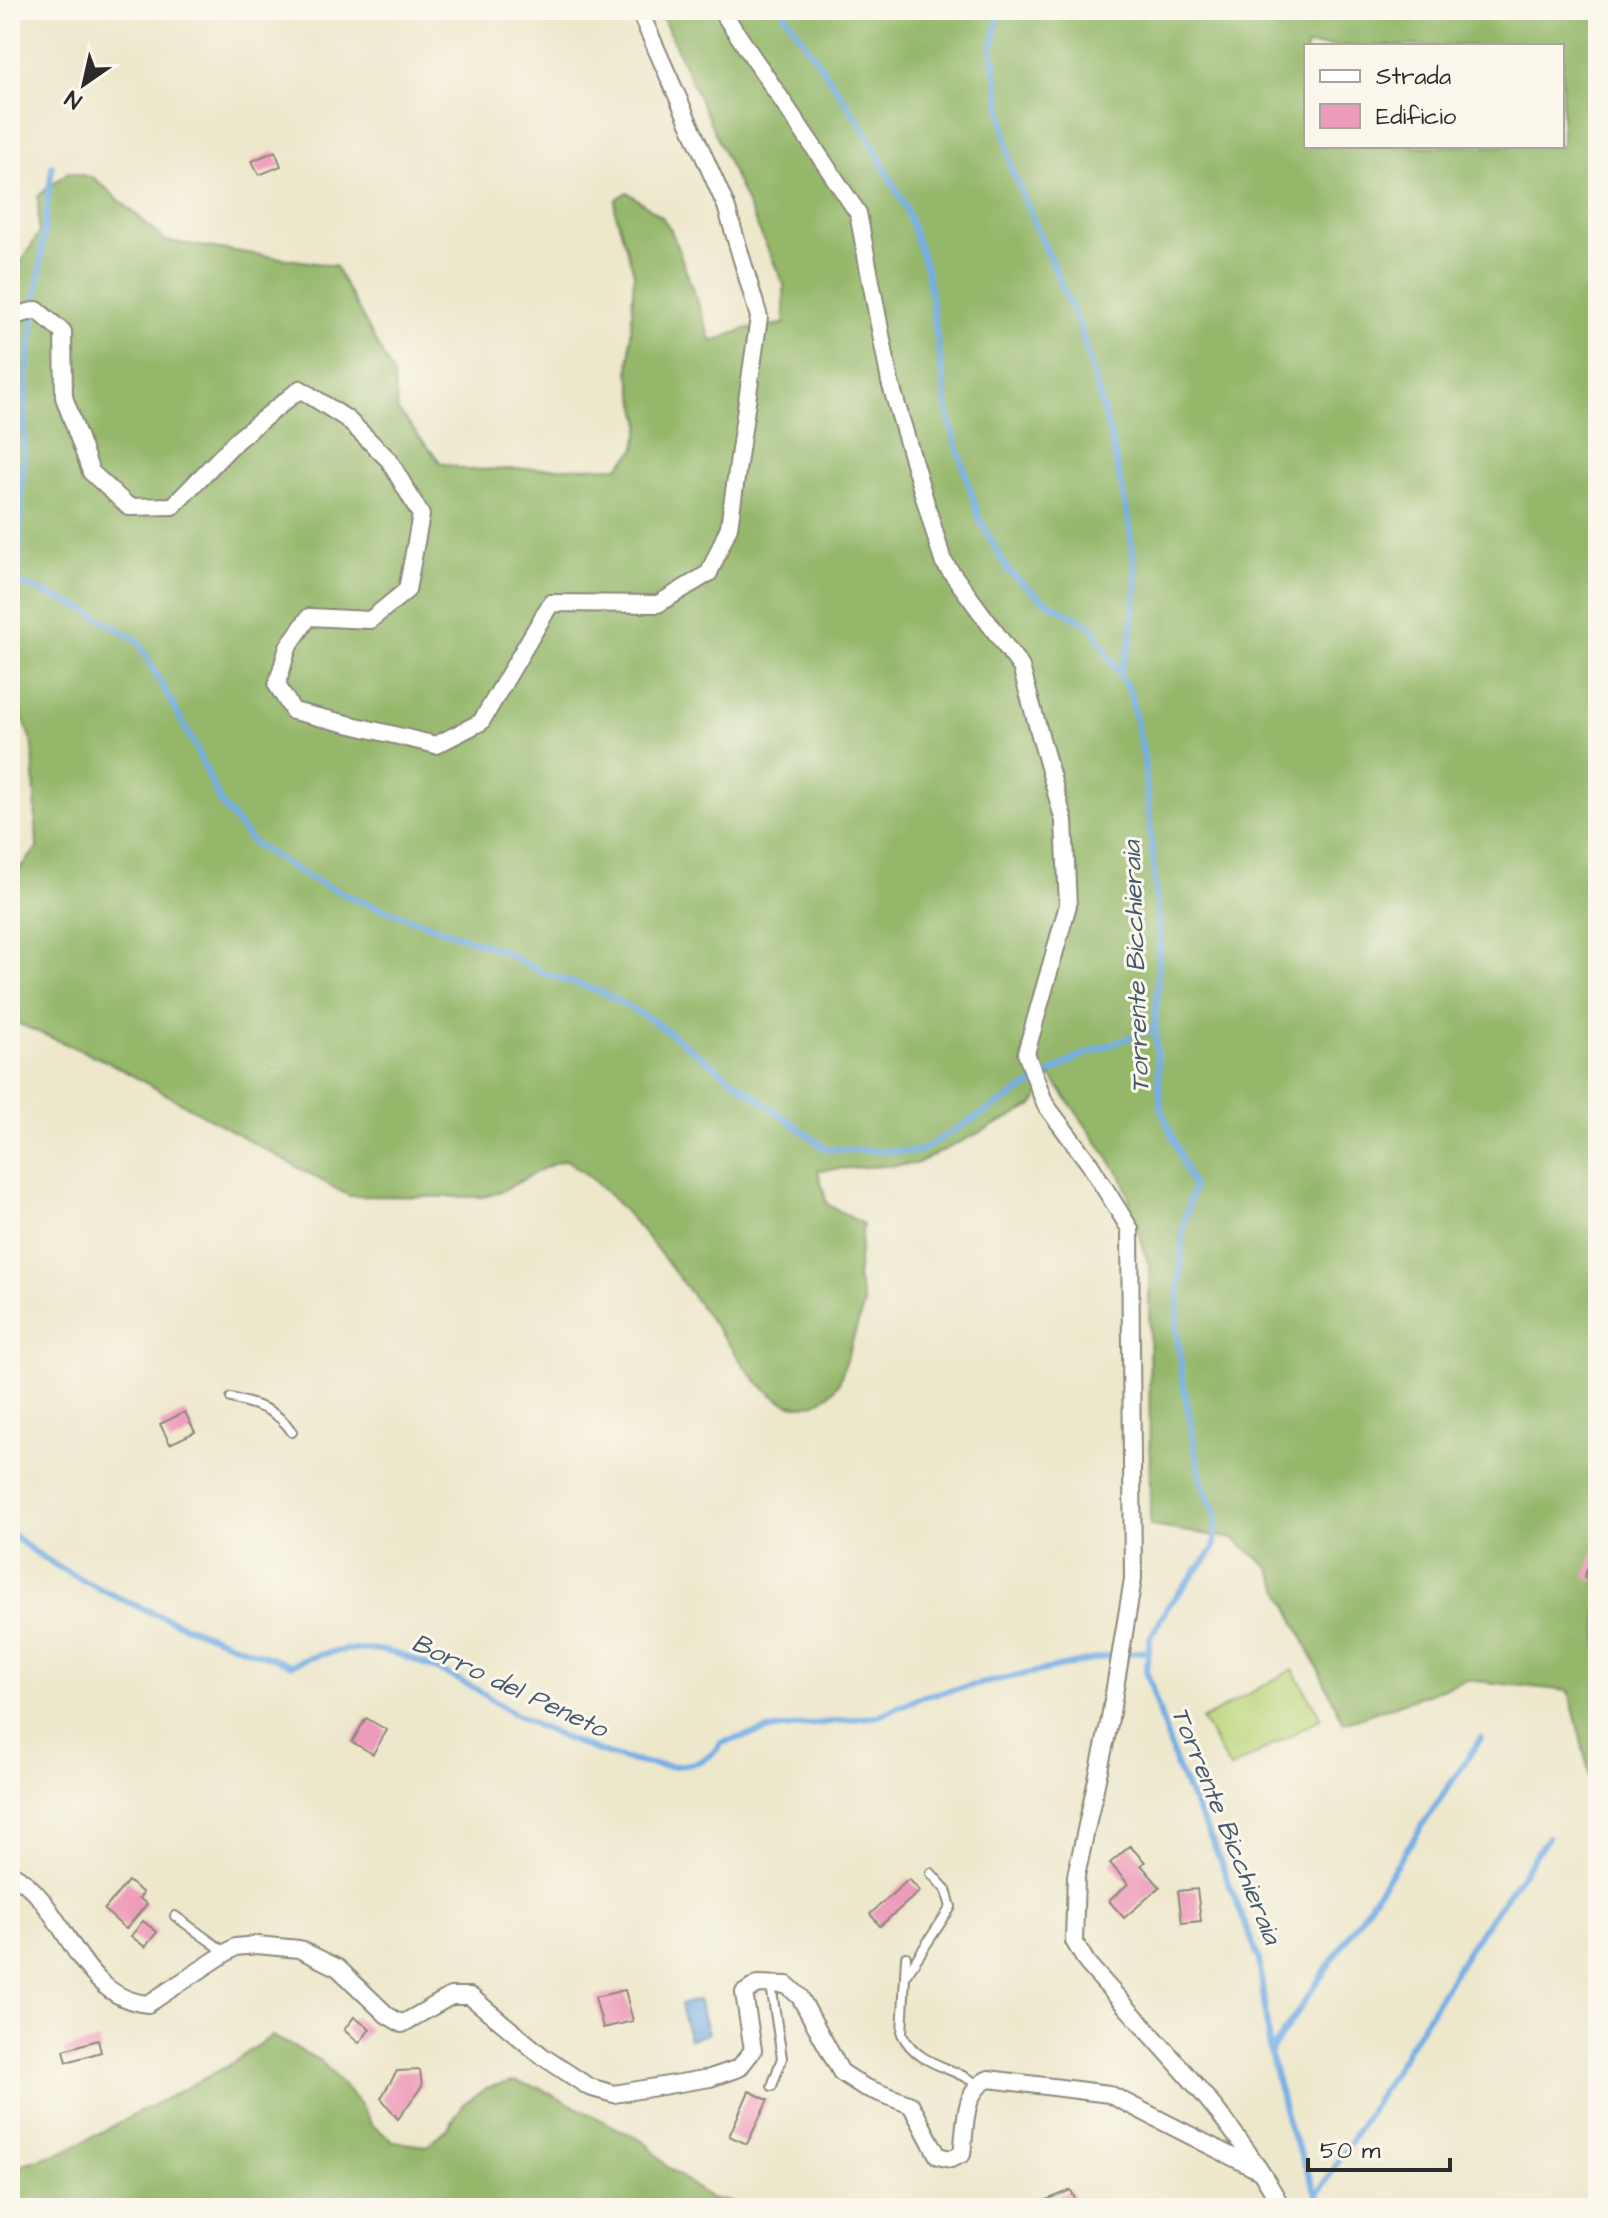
<svg xmlns="http://www.w3.org/2000/svg" width="1608" height="2218" font-family="'Architects Daughter',sans-serif">
	<style>
		.green { fill: #bbd67b; stroke: #738053; stroke-width: 2 }
		.forest { fill: #94b76b; stroke: #60714b; stroke-width: 2; fill-rule: evenodd }
		.water { fill: #75aee5; stroke: #506c88; stroke-width: 2 }
		.lines { fill: none; stroke-linecap: round; stroke-linejoin: round }
		.stream { stroke: #75aee5; stroke-width: 6 }
		.building { fill: #ee9aba }
		.lane-casing { stroke: #8c897b; stroke-width: 12 }
		.street-casing { stroke: #8c897b; stroke-width: 20 }
		.lane { stroke: #fff; stroke-width: 8 }
		.street { stroke: #fff; stroke-width: 16 }
		.labels { text-anchor: middle; stroke-width: 6; stroke-linejoin: round; paint-order: stroke }
		.water-label { font-size: 26px; font-style: italic; fill: #45596c; stroke: #fbf7ec }
	</style>
	<rect width="100%" height="100%" fill="#fbf7ec"/>
	<filter id="ink" filterUnits="userSpaceOnUse"><feTurbulence type="fractalNoise" baseFrequency=".0125" numOctaves="2"/><feDisplacementMap in="SourceGraphic" scale="16" xChannelSelector="R" yChannelSelector="G"/><feConvolveMatrix kernelMatrix="1 2 1 2 8 2 1 2 1" color-interpolation-filters="sRGB"/></filter>
	<filter id="wash" filterUnits="userSpaceOnUse"><feTurbulence type="fractalNoise" baseFrequency=".006" numOctaves="4" result="noise"/><feDisplacementMap in="SourceGraphic" scale="32" xChannelSelector="R" yChannelSelector="G"/><feGaussianBlur stdDeviation="1.8" result="paint"/><feColorMatrix in="noise" values="0 0 0 0 0 0 0 0 0 0 0 0 0 0 0 0 0 1.4 0 .05"/><feComposite in="paint" operator="in"/></filter>
	<g filter="url(#wash)">
		<rect width="100%" height="100%" fill="#ede7cb"/>
		<path class="green" d="M 1293,1669 L 1321,1718 L 1230,1769 L 1202,1720 Z"/>
		<g class="forest">
			<path d="M 659,10 L 1598,10 L 1598,1809 L 1569,1691 L 1467,1680 L 1344,1723 L 1270,1569 L 1235,1539 L 1150,1526 L 1149,1266 L 1123,1179 L 1051,1076 L 1033,1106 L 916,1164 L 818,1170 L 827,1204 L 863,1224 L 857,1278 L 864,1304 L 839,1383 C 826,1402 804,1413 782,1401 C 756,1387 741,1360 724,1338 C 679,1280 628,1200 566,1160 C 536,1167 512,1192 481,1197 L 349,1196 L 108,1062 L 10,1020 L 10,879 L 37,849 L 33,746 L 18,705 L 10,701 L 10,281 L 39,233 L 38,196 L 68,172 L 94,178 L 166,241 L 335,266 L 393,374 L 398,411 L 441,463 L 467,470 L 618,467 L 635,450 L 641,424 L 629,373 L 634,273 L 615,211 L 616,199 L 627,192 L 662,217 L 671,230 L 712,342 L 745,329 L 784,324 L 784,285 ZM 1306,46 L 1562,46 L 1562,146 L 1306,146 Z"/>
			<path d="M 272,2036 L 321,2061 L 358,2102 L 372,2125 L 395,2142 L 427,2146 L 448,2128 L 463,2105 L 486,2088 L 513,2081 L 539,2088 L 648,2144 L 665,2165 L 710,2198 L 737,2204 L 796,2208 L 10,2208 L 10,2168 L 65,2151 L 226,2067 Z"/>
		</g>
		<path class="water" d="M 698,2000 L 708,2034 L 689,2039 L 680,2005 Z"/>
		<g class="lines">
			<g class="stream">
				<path d="M 782,10 L 861,124 L 905,206 L 927,271 L 949,419 L 979,518 L 1009,572 L 1042,599 L 1092,626 L 1130,693 L 1144,758 L 1160,937 L 1155,1028 L 1161,1108 L 1193,1188 L 1183,1227 L 1177,1331 L 1183,1381 L 1201,1481 L 1217,1517 L 1214,1549 L 1168,1606 L 1150,1638 L 1146,1670 L 1177,1768 L 1213,1843 L 1259,1959 L 1270,2053 L 1289,2127 L 1323,2208"/>
				<path d="M 1000,10 L 992,47 L 1011,168 L 1081,330 L 1112,443 L 1129,522 L 1137,584 L 1130,646 L 1119,673"/>
				<path d="M 10,579 L 85,609 L 138,641 L 194,744 L 222,805 L 253,843 L 307,877 L 355,899 L 500,950 L 543,973 L 602,992 L 652,1020 L 827,1149 L 918,1152 L 1078,1057 L 1155,1028"/>
				<path d="M 18,582 L 27,376 L 52,166"/>
				<path d="M 10,1532 C 65,1585 216,1639 291,1665 C 322,1652 359,1644 393,1653 C 419,1660 448,1675 472,1687 C 486,1694 499,1706 513,1713 C 556,1737 689,1799 721,1743 L 767,1730 L 878,1716 L 924,1696 L 1119,1654 L 1149,1651"/>
				<path d="M 1270,2053 L 1481,1738"/>
				<path d="M 1317,2196 L 1471,1946 L 1548,1837"/>
			</g>
		</g>
		<g id="blocks">
			<g class="building">
				<path d="M 275,151 L 281,166 L 259,175 L 252,161 Z"/>
				<path d="M 185,1412 L 195,1432 L 170,1444 L 160,1424 Z"/>
				<path d="M 1598,1539 L 1598,1582 L 1584,1578 Z"/>
				<path d="M 366,1718 L 387,1730 L 373,1754 L 352,1742 Z"/>
				<path d="M 1130,1846 L 1145,1862 L 1141,1865 L 1160,1887 L 1124,1918 L 1109,1901 L 1128,1884 L 1110,1863 Z"/>
				<path d="M 909,1879 L 920,1891 L 880,1926 L 870,1914 Z"/>
				<path d="M 128,1881 L 143,1893 L 139,1898 L 147,1904 L 126,1929 L 104,1910 Z"/>
				<path d="M 1197,1889 L 1201,1921 L 1182,1923 L 1178,1891 Z"/>
				<path d="M 143,1921 L 157,1932 L 145,1947 L 131,1936 Z"/>
				<path d="M 625,1990 L 633,2021 L 603,2028 L 595,1997 Z"/>
				<path d="M 354,2017 L 370,2029 L 359,2043 L 344,2030 Z"/>
				<path d="M 98,2040 L 101,2052 L 67,2062 L 64,2050 Z"/>
				<path d="M 420,2070 L 422,2086 L 398,2119 L 381,2098 L 397,2071 Z"/>
				<path d="M 749,2091 L 768,2100 L 747,2144 L 729,2136 Z"/>
				<path d="M 1071,2190 L 1079,2208 L 1041,2208 L 1039,2203 Z"/>
			</g>
		</g>
	</g>
	<g filter="url(#ink)">
		<use href="#blocks" fill-opacity="0" stroke="#8c897b" stroke-width="2"/>
		<g class="lines">
			<g class="lane-casing">
				<g id="lane">
					<path d="M 231,1398 C 257,1405 277,1409 292,1432"/>
					<path d="M 175,1916 L 225,1952"/>
					<path d="M 906,1957 L 902,2034 C 918,2066 950,2065 977,2084"/>
					<path d="M 906,1975 L 951,1907 L 946,1890 L 931,1873"/>
					<path d="M 771,1985 L 782,2058 L 772,2086"/>
				</g>
			</g>
			<g class="street-casing">
				<g id="street">
					<path d="M 721,10 L 858,213 L 890,382 L 943,561 L 1021,667 L 1064,821 L 1068,905 L 1026,1053 L 1045,1104 L 1089,1163 L 1130,1229 L 1133,1579 L 1109,1724 L 1076,1876 L 1074,1941 L 1087,1963 C 1155,2041 1233,2116 1282,2208"/>
					<path d="M 10,317 L 37,310 L 63,332 L 64,397 L 91,472 L 129,507 L 173,506 L 237,440 L 300,389 L 347,419 L 389,460 L 421,515 L 407,590 L 370,620 L 309,617 L 288,647 L 277,685 L 293,711 L 436,745 L 481,722 L 551,603 L 658,604 L 709,573 L 729,527 L 759,317 L 726,206 L 639,10"/>
					<path d="M 10,1873 C 66,1901 76,1998 148,2004 L 235,1947 L 257,1945 L 299,1949 L 338,1968 L 387,2015 L 402,2024 L 451,1996 L 470,1996 L 542,2056 L 589,2087 L 614,2094 L 710,2078 L 739,2068 L 753,2050 L 744,1993 L 758,1984 L 787,1985 L 800,1997 L 841,2072 L 864,2087 L 911,2105 L 938,2156 L 951,2159 L 962,2154 C 966,2129 962,2090 989,2079 L 1109,2094 L 1258,2170"/>
				</g>
			</g>
			<use href="#lane" class="lane"/>
			<use href="#street" class="street"/>
		</g>
	</g>
	<g class="labels">
		<g class="water-label">
			<text transform="translate(1135 967) rotate(-92)" y="9">Torrente Bicchieraia</text>
			<text transform="translate(510 1685) rotate(25)" y="9">Borro del Peneto</text>
			<text transform="translate(1227 1825) rotate(68)" y="9">Torrente Bicchieraia</text>
		</g>
	</g>
	<rect width="1608" height="2218" fill="none" stroke="#fbf7ec" stroke-width="40"/>
	<rect x="1304" y="44" width="260" height="104" fill="#fbf7ec" stroke="#a8a59f" stroke-width="2"/>
	<rect x="1320" y="70" width="40" height="12" fill="#ffffff" stroke="#a8a59f" stroke-width="2"/>
	<text x="1376" y="84" font-size="24" fill="#2b2b2b">Strada</text>
	<rect x="1320" y="104" width="40" height="24" fill="#ee9aba" stroke="#a8a59f" stroke-width="2"/>
	<text x="1376" y="124" font-size="24" fill="#2b2b2b">Edificio</text>
	<g transform="translate(84 84) rotate(214)" stroke="#fbf7ec" stroke-width="6" paint-order="stroke">
	<path d="M0-6L14 30L0 20L-14 30Z" fill="#2b2b2b"/>
	<text y="-12" font-size="22" font-weight="bold" text-anchor="middle" fill="#2b2b2b">N</text>
	</g>
	<path d="M1308 2158v12h142v-12" fill="none" stroke="#2b2b2b" stroke-width="4"/>
	<text x="1320" y="2158" font-size="24" fill="#2b2b2b" stroke="#fbf7ec" stroke-width="6" paint-order="stroke">50 m</text>
</svg>
